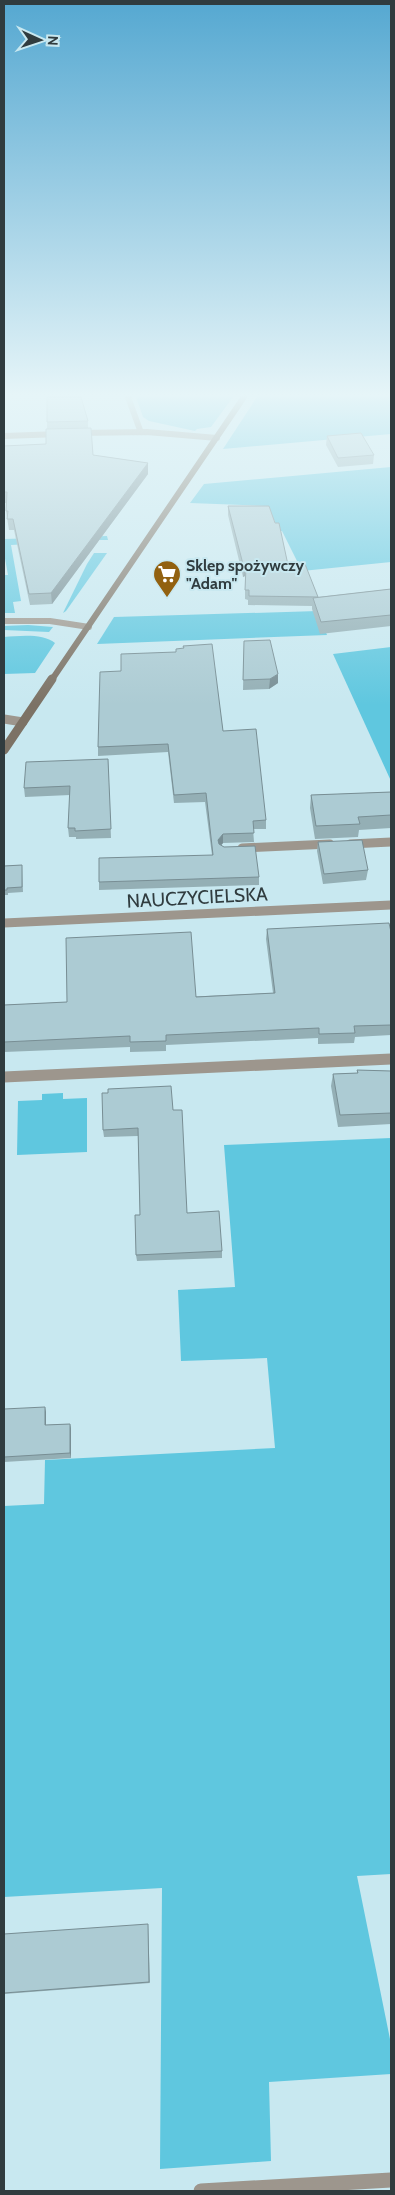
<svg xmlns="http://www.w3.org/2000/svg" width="395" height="2195" font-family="Cabin,sans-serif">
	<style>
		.green { fill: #5fc7df }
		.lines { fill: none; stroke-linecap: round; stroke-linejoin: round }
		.lane-far2 { stroke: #9d968d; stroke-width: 9 }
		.lane-far1 { stroke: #9d968d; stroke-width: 11 }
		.lane { stroke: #9d968d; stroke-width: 15 }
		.street-far1 { stroke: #9d968d; stroke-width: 6 }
		.street { stroke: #9d968d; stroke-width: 9 }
		.secondary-far1 { stroke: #7c7265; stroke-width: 6 }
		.secondary { stroke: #7c7265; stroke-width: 9 }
		.wall { fill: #94afb5 }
		.shaded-wall { fill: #788e94 }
		.building { fill: #accbd3; stroke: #788e94 }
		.labels { text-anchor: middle; stroke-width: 4; stroke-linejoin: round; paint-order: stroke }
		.far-poi-label { font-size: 16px; font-weight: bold; fill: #303c3f; stroke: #c8e8f0; text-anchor: start }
		.street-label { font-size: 19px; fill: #303c3f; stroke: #c8e8f0 }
	</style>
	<rect width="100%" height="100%" fill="#c8e8f0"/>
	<g class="green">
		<path d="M 136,397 L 233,397 L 211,427 L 197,429 L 195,431 L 149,421 L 143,417 Z"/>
		<path d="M 257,397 L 391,397 L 391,434 L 223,449 Z"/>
		<path d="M 391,467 L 391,562 L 302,571 L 282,531 L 279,531 L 268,506 L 190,503 L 204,484 Z"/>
		<path d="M 107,536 L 108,540 L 99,540 L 11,545 L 21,601 L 13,602 L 15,613 L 4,613 L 4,575 L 8,575 L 4,553 L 4,539 Z"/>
		<path d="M 94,553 L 107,553 L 66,611 L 63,613 L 87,564 Z"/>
		<path d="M 318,611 L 327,635 L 97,644 L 114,617 Z"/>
		<path d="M 28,625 L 53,627 L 49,632 L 4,630 L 4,626 Z"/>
		<path d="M 4,637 C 19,636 43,633 55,643 L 35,673 L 4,674 Z"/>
		<path d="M 391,647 L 391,781 L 333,654 Z"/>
		<path d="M 63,1093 L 63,1099 L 87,1098 L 87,1152 L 17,1155 L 18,1101 L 42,1100 L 42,1094 Z"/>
		<path d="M 391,1138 L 391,1874 L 357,1876 L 391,2044 L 391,2074 L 269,2082 L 271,2161 L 160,2169 L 162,1888 L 4,1897 L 4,1506 L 44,1504 L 45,1460 L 275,1448 L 267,1358 L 181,1361 L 178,1290 L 235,1287 L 224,1145 Z"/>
	</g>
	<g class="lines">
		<g class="lane-far2">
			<path d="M 4,719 L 23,722"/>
			<path d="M 350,844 L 391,842"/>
			<path d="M 242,848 L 330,844"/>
		</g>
		<path class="lane-far1" d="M 4,1077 L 391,1059"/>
		<path class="lane" d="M 201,2191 L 391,2180"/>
		<g class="street-far1">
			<path d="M 128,397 L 140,430"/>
			<path d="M 77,433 L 147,432 L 217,438"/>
			<path d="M 4,436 L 60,434"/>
			<path d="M 4,621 L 50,621 L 89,627"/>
		</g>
		<path class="street" d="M 4,923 L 391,905"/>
		<path class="secondary-far1" d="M 51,681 L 244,397"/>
		<path class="secondary" d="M 4,750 L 52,679"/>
	</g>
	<g class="wall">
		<path d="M 88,421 L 88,428 L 93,455 L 148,463 L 148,474 L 52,604 L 30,605 L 14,530 L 9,530 L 6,511 L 7,503 L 4,503 L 4,446 L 46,444 L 47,429 L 47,422 Z"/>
		<path d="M 327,436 L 374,455 L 373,464 L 338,467 L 326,445 Z"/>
		<path d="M 228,506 L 288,565 L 318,597 L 391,589 L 391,626 L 320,634 L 312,609 L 312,606 L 248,605 L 248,600 L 245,599 L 245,576 L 243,577 L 228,515 Z"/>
		<path d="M 244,641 L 278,683 L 269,689 L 243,690 Z"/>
		<path d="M 176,649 L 223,731 L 266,820 L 266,829 L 253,829 L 254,842 L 223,843 L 221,845 L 259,877 L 259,885 L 99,890 L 99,882 L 212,855 L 205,802 L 174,803 L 168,752 L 98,756 L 98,747 L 121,671 L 176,652 Z"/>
		<path d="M 108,759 L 111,838 L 76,839 L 76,837 L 69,837 L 68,828 L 70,795 L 25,797 L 24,788 Z"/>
		<path d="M 391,792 L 391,828 L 359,830 L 358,837 L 315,839 L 310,808 L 311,795 Z"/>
		<path d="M 318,842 L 368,870 L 366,880 L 323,884 L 317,851 Z"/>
		<path d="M 22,865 L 23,892 L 8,893 L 8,895 L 4,895 L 4,866 Z"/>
		<path d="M 267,929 L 391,932 L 391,1035 L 355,1037 L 354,1043 L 318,1044 L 318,1038 L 166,1045 L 166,1051 L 130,1052 L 130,1047 L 4,1052 L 4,1005 L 273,993 L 266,939 Z"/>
		<path d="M 357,1070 L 391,1071 L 391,1124 L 338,1127 L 331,1086 L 333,1074 L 357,1073 Z"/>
		<path d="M 173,1110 L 187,1213 L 222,1251 L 222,1258 L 137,1261 L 136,1255 L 140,1215 L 138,1136 L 104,1137 L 103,1130 Z"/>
		<path d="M 4,1409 L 46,1412 L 46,1425 L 70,1424 L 71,1429 L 71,1458 L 4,1462 Z"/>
		<path d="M 148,1925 L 150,1983 L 4,1994 L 4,1934 Z"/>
	</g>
	<g class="shaded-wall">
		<path d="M 148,463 L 148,474 L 52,604 L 51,593 Z"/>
		<path d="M 246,567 L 245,576 L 243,577 L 244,568 Z"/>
		<path d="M 278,674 L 278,683 L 269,689 L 270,679 Z"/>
		<path d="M 223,834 L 223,843 L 218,849 L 218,840 Z"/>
		<path d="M 45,1407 L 46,1412 L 46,1430 L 45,1425 Z"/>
		<path d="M 70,1424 L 71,1429 L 71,1458 L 70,1453 Z"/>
	</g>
	<g class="building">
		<path d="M 47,397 L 81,397 L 88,421 L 47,422 Z"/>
		<path d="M 91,428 L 93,455 L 148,463 L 51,593 L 29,594 L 13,519 L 7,519 L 8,511 L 6,511 L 7,492 L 4,492 L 4,446 L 46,444 L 46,429 Z"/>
		<path d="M 361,433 L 374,455 L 338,458 L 327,436 Z"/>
		<path d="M 228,506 L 269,506 L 275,523 L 279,523 L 288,565 L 305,564 L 318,597 L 249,596 L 249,590 L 245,590 L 246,567 L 244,568 Z"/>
		<path d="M 391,589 L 391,615 L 321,622 L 313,598 Z"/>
		<path d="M 270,640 L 278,674 L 270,679 L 243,680 L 244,641 Z"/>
		<path d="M 212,644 L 223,731 L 256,729 L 266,820 L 253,821 L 254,833 L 223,834 L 218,840 L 219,844 L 224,847 L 255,846 L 259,877 L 99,882 L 99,858 L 213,855 L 206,793 L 174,795 L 168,744 L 98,747 L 100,672 L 121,671 L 121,654 L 176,652 L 176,649 L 184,648 L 183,646 Z"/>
		<path d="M 108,759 L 111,829 L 75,831 L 75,828 L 68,828 L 70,786 L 24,788 L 26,762 Z"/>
		<path d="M 391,792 L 391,815 L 358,817 L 360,824 L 316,826 L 311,795 Z"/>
		<path d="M 362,840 L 368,870 L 324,874 L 318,842 Z"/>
		<path d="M 22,865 L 22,887 L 7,888 L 7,890 L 4,890 L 4,866 Z"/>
		<path d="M 389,923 L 391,932 L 391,1025 L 354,1026 L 355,1033 L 319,1034 L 319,1028 L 166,1035 L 166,1041 L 130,1042 L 130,1036 L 4,1042 L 4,1005 L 67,1002 L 66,938 L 191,932 L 196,997 L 275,993 L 267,929 Z"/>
		<path d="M 357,1070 L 391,1071 L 391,1113 L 340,1115 L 333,1074 L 358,1073 Z"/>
		<path d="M 171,1086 L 173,1110 L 182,1110 L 187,1213 L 219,1211 L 222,1251 L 136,1255 L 135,1215 L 140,1215 L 138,1128 L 103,1130 L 102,1093 L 108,1093 L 108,1089 Z"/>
		<path d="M 45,1407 L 45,1425 L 70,1424 L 70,1453 L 4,1457 L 4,1409 Z"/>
		<path d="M 148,1924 L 149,1982 L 4,1993 L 4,1934 Z"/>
	</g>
	<linearGradient id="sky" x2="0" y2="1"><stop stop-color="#55a8d1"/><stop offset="0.56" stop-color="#e6f5f8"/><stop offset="1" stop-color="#e6f5f8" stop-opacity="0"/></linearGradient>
	<rect width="395" height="705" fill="url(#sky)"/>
	<defs>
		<g id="supermarket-pin" transform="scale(1.4375)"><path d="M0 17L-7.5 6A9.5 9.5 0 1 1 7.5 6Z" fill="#926110" stroke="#c8e8f0"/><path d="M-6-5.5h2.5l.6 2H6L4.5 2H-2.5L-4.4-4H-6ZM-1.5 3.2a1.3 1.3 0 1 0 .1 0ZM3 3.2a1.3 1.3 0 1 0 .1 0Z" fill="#fff"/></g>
	</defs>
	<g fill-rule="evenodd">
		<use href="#supermarket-pin" x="167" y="574"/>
	</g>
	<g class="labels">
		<g class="far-poi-label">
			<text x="186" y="571">Sklep spożywczy<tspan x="186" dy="18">"Adam"</tspan></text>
		</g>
		<g class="street-label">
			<text transform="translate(197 897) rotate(-3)" y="7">NAUCZYCIELSKA</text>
		</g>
	</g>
	<rect width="395" height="2195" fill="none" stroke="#303c3f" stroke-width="10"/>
	<g transform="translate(40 40) rotate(93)" stroke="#c8e8f0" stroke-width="4" paint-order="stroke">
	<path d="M0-4L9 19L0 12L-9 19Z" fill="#303c3f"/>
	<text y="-8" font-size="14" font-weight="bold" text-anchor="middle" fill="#303c3f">N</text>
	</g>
</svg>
